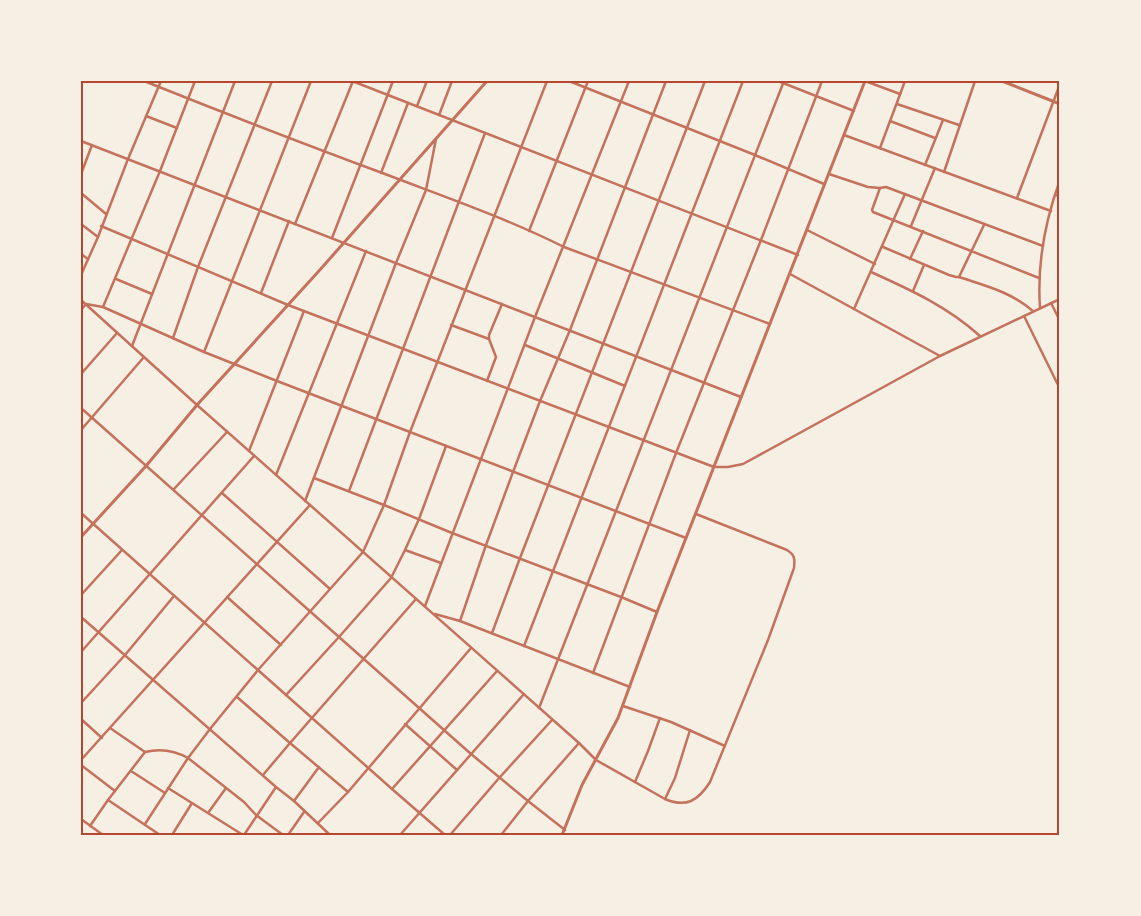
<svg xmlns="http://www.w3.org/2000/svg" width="1141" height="916" font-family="Ubuntu,sans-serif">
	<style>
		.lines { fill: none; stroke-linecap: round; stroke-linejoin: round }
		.minor { stroke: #c5725c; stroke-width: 2.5 }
		.tertiary { stroke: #c5725c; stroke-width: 3 }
		.neatline { fill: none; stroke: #b5482f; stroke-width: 2 }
	</style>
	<rect width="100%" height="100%" fill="#f6efe4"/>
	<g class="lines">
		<g class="minor">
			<path d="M 144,81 C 224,113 304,144 385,174 C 445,197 506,218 564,247 L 770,324"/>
			<path d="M 352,81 L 798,255"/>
			<path d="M 569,81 L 755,155 L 824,184"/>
			<path d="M 778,81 L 854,111"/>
			<path d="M 865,81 L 900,94"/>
			<path d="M 897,104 L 959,125"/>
			<path d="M 417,106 L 427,81"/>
			<path d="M 439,115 L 452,81"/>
			<path d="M 146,116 L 177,128"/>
			<path d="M 890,121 L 935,138"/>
			<path d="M 844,135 L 1051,211"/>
			<path d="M 81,141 L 741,397"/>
			<path d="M 880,148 L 905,81"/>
			<path d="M 925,165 L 943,120"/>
			<path d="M 944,172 L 975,81"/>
			<path d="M 381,173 L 408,103"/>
			<path d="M 81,174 L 92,145"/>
			<path d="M 829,174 L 868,187 L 880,188 L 886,187 L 1043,246"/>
			<path d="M 880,188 L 872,210 L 873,212 L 1039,278"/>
			<path d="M 81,193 L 106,214"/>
			<path d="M 1055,195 L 1060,196"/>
			<path d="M 1017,198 L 1060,84"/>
			<path d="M 81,224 L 98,237"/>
			<path d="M 295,224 L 353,81"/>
			<path d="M 101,226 L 288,305 L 714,467 L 728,467 L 743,464 L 940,356 L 1060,299"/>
			<path d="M 911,226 L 935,168"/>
			<path d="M 807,230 L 875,264"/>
			<path d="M 529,231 L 588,81"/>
			<path d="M 332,238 L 393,81"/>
			<path d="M 883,247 L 949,275 L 956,277 L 959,277 L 984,225"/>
			<path d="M 81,254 L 88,259"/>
			<path d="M 910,259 L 923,231"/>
			<path d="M 871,272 C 911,290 948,307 980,336"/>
			<path d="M 790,274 L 940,356"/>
			<path d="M 81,275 L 98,237 L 128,159 L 161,81"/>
			<path d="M 959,277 C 986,286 1011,292 1033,311"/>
			<path d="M 116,279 L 152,294"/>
			<path d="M 913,291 L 924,265"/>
			<path d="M 261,293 L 289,221"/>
			<path d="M 81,300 L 197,405 L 579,743 L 596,760 L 665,799 C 686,808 698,801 710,782 L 768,640 L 794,568 C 795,559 795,555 787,550 L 696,514"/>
			<path d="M 1051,303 L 1060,321"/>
			<path d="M 103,307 L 160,171 L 195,81"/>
			<path d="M 1040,308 C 1037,265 1045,221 1060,180"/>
			<path d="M 854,309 L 905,194"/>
			<path d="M 81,310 L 86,304 L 103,307 L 204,352 L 277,381 L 686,538"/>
			<path d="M 1024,316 L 1060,389"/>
			<path d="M 451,325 L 489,339"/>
			<path d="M 173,338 L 198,267 L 272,81"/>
			<path d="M 525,345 L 625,386"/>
			<path d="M 132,346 L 235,81"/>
			<path d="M 204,352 L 311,81"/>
			<path d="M 81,374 L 117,333"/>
			<path d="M 487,381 L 496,357 L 489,339 L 489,335 L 502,304"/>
			<path d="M 81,408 L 339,637 L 471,754 L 528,801 L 565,830"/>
			<path d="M 81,430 L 144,357"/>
			<path d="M 249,451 L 304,311"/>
			<path d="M 276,475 L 366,251"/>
			<path d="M 314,478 L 384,505 L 452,533 L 621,597 L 657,612"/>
			<path d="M 174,489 L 227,432"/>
			<path d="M 349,491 L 485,133"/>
			<path d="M 222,493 L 330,589"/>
			<path d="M 305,501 L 396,263 L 426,190 L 436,139"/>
			<path d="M 81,513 L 392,789 L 445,835"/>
			<path d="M 405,550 L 441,563"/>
			<path d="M 81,595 L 122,550"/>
			<path d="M 227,597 L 281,645"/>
			<path d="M 425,606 L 535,317 L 629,81"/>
			<path d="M 435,614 L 460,621 L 630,687"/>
			<path d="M 81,617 L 276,787 L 294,801 L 330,835"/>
			<path d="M 460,621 L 486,545 L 513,472 L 540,401 L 570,330 L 666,81"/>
			<path d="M 492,633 L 520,558 L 705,81"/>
			<path d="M 524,646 L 743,81"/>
			<path d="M 81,652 L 254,456"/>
			<path d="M 593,673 L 676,453 L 761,240 L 822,81"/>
			<path d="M 286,695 L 339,637 L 391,578 L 405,550 L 419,519 L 446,446"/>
			<path d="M 237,697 L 290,743 L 348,792"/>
			<path d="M 81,703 L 125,655 L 174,596"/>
			<path d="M 623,706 L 671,722 L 725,746"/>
			<path d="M 539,708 L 784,81"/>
			<path d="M 81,719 L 102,738"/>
			<path d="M 405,724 L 457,770"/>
			<path d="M 110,728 L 145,752 L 108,800 L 160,835"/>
			<path d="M 145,752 C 161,748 174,750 188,758 L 244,802 L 256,815 L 283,835"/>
			<path d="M 81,760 L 310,505"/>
			<path d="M 81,765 L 115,791"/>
			<path d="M 131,771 L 165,793"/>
			<path d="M 263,775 L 290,743 L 416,599"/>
			<path d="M 635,782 L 648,751 L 660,718"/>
			<path d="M 168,788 L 243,835"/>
			<path d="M 392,789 L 497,671"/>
			<path d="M 665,799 L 675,778 L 690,730"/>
			<path d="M 294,801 L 319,767"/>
			<path d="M 208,813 L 226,788"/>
			<path d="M 81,819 L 103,835"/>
			<path d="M 318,823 L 348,792 L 471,648"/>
			<path d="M 145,824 L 188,758 L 210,729 L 258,670 L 363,552 L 384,505 L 410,432 L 547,81"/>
			<path d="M 90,826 L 108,800"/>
			<path d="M 172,835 L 192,803"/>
			<path d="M 244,835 L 276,787"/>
			<path d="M 288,835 L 304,812"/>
			<path d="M 400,835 L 524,694"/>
			<path d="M 450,835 L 500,777 L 552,720"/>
			<path d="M 501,835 L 528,801 L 579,743"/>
		</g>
		<g class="tertiary">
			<path d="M 1002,81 L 1060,104"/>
			<path d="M 81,537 L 146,466 L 197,405 L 318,272 L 487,81"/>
			<path d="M 562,835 L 582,785 L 618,718 L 657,612 L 865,81"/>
		</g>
	</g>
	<rect width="1141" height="916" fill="none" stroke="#f6efe4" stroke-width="165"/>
	<rect x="82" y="82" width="976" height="752" class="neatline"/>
</svg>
